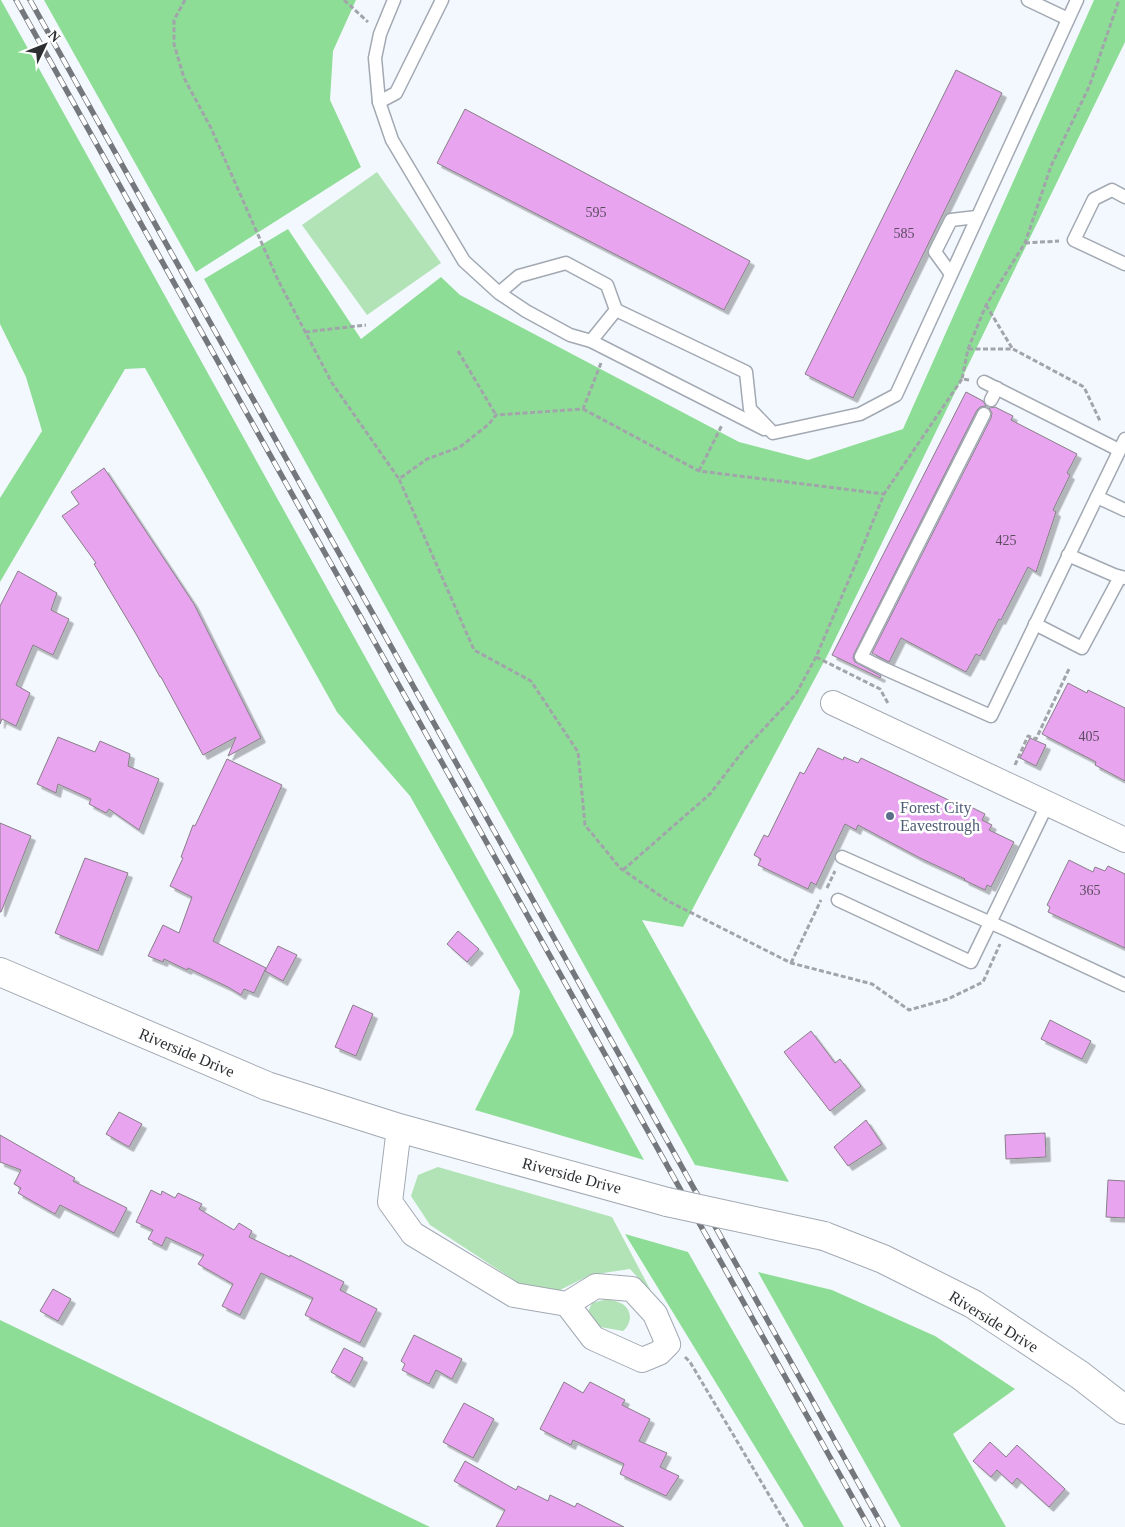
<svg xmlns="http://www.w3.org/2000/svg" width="1125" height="1527" font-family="Georgia,serif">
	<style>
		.green { fill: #b1e3b6 }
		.forest { fill: #8edd97 }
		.building { fill: #e8a4ee; stroke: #877f88; filter: url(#shadow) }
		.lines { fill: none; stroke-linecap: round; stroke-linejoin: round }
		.lane-casing { stroke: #a2a9b2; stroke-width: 15 }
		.street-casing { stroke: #a2a9b2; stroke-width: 26 }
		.secondary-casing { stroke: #a2a9b2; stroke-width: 30 }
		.path { stroke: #a1a5aa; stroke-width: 3; stroke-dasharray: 5 2.5; stroke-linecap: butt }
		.lane { stroke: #fff; stroke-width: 12 }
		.street { stroke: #fff; stroke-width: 24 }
		.secondary { stroke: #fff; stroke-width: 28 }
		.rail-casing { stroke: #74787c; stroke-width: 5.5 }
		.rail { stroke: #fff; stroke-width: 4; stroke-dasharray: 11; stroke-linecap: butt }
		.secondary-bridge-casing { stroke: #a2a9b2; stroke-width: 30; stroke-linecap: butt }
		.secondary-bridge { stroke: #fff; stroke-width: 28 }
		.service-dot { fill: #5c6f8a; stroke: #fff; stroke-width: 2 }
		.labels { text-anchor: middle; stroke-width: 5; stroke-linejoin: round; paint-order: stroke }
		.number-label { font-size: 14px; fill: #5b4c61 }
		.service-label { font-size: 16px; fill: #4e5e75; stroke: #fff; text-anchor: start }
		.street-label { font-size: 16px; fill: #2c2f32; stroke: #fff }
	</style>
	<defs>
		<filter id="shadow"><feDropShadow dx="4.5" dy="4.5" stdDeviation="0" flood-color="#0004"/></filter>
	</defs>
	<rect width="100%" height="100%" fill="#f3f8fe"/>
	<g class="green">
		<path d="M 377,172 L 441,263 L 367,315 L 302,225 Z"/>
		<path d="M 438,1167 L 612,1217 L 652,1293 L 630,1269 L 590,1275 L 554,1293 L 523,1286 L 430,1225 L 411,1196 L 418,1175 Z"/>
		<path d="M 607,1299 C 612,1300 620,1302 624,1305 C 633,1313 631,1324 623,1331 L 600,1327 L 587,1314 L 592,1303 Z"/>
	</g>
	<g class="forest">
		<path d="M 0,0 L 1,0 L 644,1160 L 475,1110 L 513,1034 L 520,991 L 410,796 L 337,712 L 145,368 L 125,369 L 0,582 L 0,498 L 42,431 L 26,377 L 0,324 Z"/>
		<path d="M 44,0 L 356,0 L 333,51 L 330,100 L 361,167 L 196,272 Z"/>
		<path d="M 1094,0 L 1125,0 L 1125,42 L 828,654 L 683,927 L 642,920 L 789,1182 L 695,1165 L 204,279 L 288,229 L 361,339 L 441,277 L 460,295 L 739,442 L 808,460 L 903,429 Z"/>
		<path d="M 625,1234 L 688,1252 L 844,1527 L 804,1527 Z"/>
		<path d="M 758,1272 L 832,1290 L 935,1336 L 1015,1389 L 953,1434 L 1006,1527 L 901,1527 Z"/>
		<path d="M 0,1320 L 430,1527 L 0,1527 Z"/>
	</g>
	<g class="building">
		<path d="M 956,70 L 1002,93 L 853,398 L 805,374 Z"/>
		<path d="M 465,109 L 750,261 L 724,310 L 437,163 Z"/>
		<path d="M 966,392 L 983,401 L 986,406 L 980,407 L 977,410 L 854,654 L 853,658 L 855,662 L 881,676 L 880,678 L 832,655 Z"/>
		<path d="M 995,407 L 1013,416 L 1011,420 L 1077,454 L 1067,473 L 1070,475 L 1053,510 L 1056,512 L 1036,572 L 1028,567 L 1001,620 L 999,619 L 980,656 L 976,654 L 966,672 L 901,638 L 889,662 L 872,653 L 991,418 L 992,413 L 989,408 Z"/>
		<path d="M 104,468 L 194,604 L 261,738 L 228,756 L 236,737 L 203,755 L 161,677 L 160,677 L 136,634 L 94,564 L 96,563 L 62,516 L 79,504 L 71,492 Z"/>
		<path d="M 18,571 L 57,593 L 51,610 L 69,619 L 53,655 L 33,645 L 16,685 L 30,693 L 16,726 L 2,719 L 0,724 L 0,606 Z"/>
		<path d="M 1068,683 L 1087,693 L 1088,690 L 1125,708 L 1125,781 L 1095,765 L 1096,762 L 1042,734 Z"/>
		<path d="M 58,737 L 95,752 L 100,741 L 130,754 L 128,766 L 159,779 L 139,830 L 109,809 L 106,813 L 89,804 L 91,799 L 58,784 L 56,793 L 37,784 Z"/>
		<path d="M 1030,738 L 1046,745 L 1036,766 L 1020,758 Z"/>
		<path d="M 818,748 L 843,760 L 844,757 L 858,763 L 861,758 L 963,807 L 965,804 L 985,814 L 982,820 L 992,825 L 989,830 L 1014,842 L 991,887 L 987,885 L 985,890 L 964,880 L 965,879 L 920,858 L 858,825 L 856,830 L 845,824 L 816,885 L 811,882 L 808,889 L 758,865 L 761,859 L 754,855 L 764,835 L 768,837 L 800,772 L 804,774 Z"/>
		<path d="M 227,759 L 282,785 L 213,941 L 266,968 L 254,993 L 244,989 L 241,995 L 228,987 L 188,968 L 187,970 L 164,959 L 163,962 L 148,956 L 163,925 L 179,933 L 192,897 L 170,886 L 183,858 L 181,857 L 193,825 L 195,826 Z"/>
		<path d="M 0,823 L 31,836 L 1,912 L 0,912 Z"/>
		<path d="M 85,858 L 128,873 L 98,951 L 55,933 Z"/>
		<path d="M 1069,860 L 1093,872 L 1095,867 L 1105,871 L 1108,866 L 1125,874 L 1125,948 L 1048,912 L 1050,907 L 1047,905 Z"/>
		<path d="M 458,931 L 479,949 L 467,962 L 447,944 Z"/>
		<path d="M 278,946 L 297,955 L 283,981 L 265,971 Z"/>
		<path d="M 353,1005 L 373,1014 L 356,1056 L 335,1047 Z"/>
		<path d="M 1050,1020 L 1091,1041 L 1082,1059 L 1041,1039 Z"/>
		<path d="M 811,1031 L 835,1063 L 840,1059 L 861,1086 L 830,1111 L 784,1052 Z"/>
		<path d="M 119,1112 L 142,1124 L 129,1147 L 106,1134 Z"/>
		<path d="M 866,1120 L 882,1144 L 848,1166 L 834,1147 Z"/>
		<path d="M 1045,1133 L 1046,1157 L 1006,1159 L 1005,1135 Z"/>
		<path d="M 0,1135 L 75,1178 L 73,1181 L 127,1208 L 114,1233 L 60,1205 L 55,1214 L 18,1193 L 21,1188 L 14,1184 L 21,1170 L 0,1162 Z"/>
		<path d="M 1108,1180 L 1125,1181 L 1125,1218 L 1106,1217 Z"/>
		<path d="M 151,1190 L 161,1195 L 162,1191 L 175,1198 L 178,1193 L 202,1204 L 199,1209 L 234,1230 L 239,1223 L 252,1231 L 249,1237 L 290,1257 L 290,1255 L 344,1282 L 340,1290 L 377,1309 L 360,1343 L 305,1315 L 313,1298 L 261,1273 L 240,1315 L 222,1306 L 233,1284 L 198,1264 L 204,1255 L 166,1237 L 162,1246 L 148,1239 L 153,1230 L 136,1222 Z"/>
		<path d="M 53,1289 L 71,1299 L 58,1321 L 40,1311 Z"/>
		<path d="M 414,1335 L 462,1359 L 452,1379 L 436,1370 L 429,1384 L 402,1370 L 405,1364 L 401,1361 Z"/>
		<path d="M 344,1348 L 363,1358 L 350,1383 L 331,1372 Z"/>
		<path d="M 564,1382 L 583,1393 L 590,1382 L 625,1400 L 622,1405 L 650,1419 L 639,1441 L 667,1453 L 660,1467 L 679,1476 L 666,1496 L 620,1474 L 624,1464 L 573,1440 L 571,1445 L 540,1429 Z"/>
		<path d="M 464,1403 L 494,1419 L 473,1458 L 443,1442 Z"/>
		<path d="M 990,1442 L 1006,1457 L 1017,1445 L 1065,1489 L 1049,1507 L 1017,1478 L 1012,1484 L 997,1470 L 991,1477 L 973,1461 Z"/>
		<path d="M 465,1461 L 516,1490 L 518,1486 L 548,1501 L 550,1495 L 575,1507 L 577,1503 L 624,1527 L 496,1527 L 505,1510 L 454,1481 Z"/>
	</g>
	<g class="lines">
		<g class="lane-casing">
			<g id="lane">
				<path d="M 394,0 L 380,34 L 375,58 L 379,102 L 392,140 L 464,261 L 499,293 L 526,311 L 570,335 L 591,341 L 616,310 L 607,285 L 566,263 L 519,276 L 499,293"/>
				<path d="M 1028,0 L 1068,19"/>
				<path d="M 379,102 L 396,93 L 442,0"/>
				<path d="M 1125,197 L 1112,190 L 1094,199 L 1074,240 L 1125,264"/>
				<path d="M 951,274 L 935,252 L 951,220 L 977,217"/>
				<path d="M 616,310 L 746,372 L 750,409 L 773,433 L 860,414 L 896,395 L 1077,0"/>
				<path d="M 591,341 L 764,429"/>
				<path d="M 984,382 L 1119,450"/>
				<path d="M 991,400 L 997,388"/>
				<path d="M 984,414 L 861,657 L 885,669 L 991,716 L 1125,439"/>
				<path d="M 1097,497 L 1125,510"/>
				<path d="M 1068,555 L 1114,575 L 1125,578"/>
				<path d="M 1035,624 L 1082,648 L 1120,577"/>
				<path d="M 842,857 L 1007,930 L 1125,985"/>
				<path d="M 838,900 L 971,962 L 1047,805"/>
			</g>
		</g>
		<g class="street-casing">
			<g id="street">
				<path d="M 833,703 L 1125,840"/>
				<path d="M 399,1128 L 390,1202 L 413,1234 L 514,1295 L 567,1304 L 593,1338 L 642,1360 L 659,1353 L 668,1344 L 655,1314 L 632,1289 L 596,1286 L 567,1304"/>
			</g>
		</g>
		<g class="secondary-casing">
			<g id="secondary">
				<path d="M 0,972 L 267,1086 L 399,1128 L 667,1202"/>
				<path d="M 824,1236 L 883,1259 L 973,1304 L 1080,1375 L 1125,1410"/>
			</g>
		</g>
		<g class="path">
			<path d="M 185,0 L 174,20 L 174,44 L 184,78 L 211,128 L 278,280 L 332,383 L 399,479"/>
			<path d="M 344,0 L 368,22"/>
			<path d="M 1025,243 L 1059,241"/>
			<path d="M 986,305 L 1012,348"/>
			<path d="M 305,332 L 366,325"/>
			<path d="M 968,349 L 1013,349 L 1084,387 L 1100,421"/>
			<path d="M 458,351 L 496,415"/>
			<path d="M 601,363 L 583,409 L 496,415 L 489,424 L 460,447 L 427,459 L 399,479 L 474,650 L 531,681 L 578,752 L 585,825 L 620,868 L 668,901 L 791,963 L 872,984 L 909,1010 L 948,999 L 983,982 L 1000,944"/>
			<path d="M 969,380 L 962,379 L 968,349 L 986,305 L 1025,243 L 1051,166 L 1089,87 L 1119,0"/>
			<path d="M 583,409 L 699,471 L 884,494"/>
			<path d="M 699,471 L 722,425"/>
			<path d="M 816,657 L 880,689 L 889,705"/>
			<path d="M 1015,765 L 1028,736 L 1036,739 L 1069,669"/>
			<path d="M 623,870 L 710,794 L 743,751 L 796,694 L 816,657 L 859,556 L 884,494 L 962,379"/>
			<path d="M 827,888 L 835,871"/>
			<path d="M 791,963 L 821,900"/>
			<path d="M 685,1357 L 690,1362 L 788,1527"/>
		</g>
		<use href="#lane" class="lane"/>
		<use href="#street" class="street"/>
		<use href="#secondary" class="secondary"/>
		<g class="rail-casing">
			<g id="rail">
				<path d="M 16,0 L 869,1527"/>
				<path d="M 30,0 L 883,1527"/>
			</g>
		</g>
		<use href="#rail" class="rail"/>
		<g class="secondary-bridge-casing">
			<path id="secondary-bridge" d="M 667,1202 L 824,1236"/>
		</g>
		<use href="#secondary-bridge" class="secondary-bridge"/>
	</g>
	<circle class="service-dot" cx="890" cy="816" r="5"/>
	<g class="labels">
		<g class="number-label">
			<text x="596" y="217">595</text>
			<text x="904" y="238">585</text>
			<text x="1006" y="545">425</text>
			<text x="1089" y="741">405</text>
			<text x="1090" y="895">365</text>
		</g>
		<g class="service-label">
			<text x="900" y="813">Forest City<tspan x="900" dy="18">Eavestrough</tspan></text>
		</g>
		<g class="street-label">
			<text transform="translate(187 1052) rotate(23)" y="6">Riverside Drive</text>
			<text transform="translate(572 1175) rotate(15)" y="6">Riverside Drive</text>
			<text transform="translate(994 1321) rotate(32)" y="6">Riverside Drive</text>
		</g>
	</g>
	<g transform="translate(45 45) rotate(47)" stroke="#ffffff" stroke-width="4" paint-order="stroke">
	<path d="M0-4L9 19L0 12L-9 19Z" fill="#2c2f32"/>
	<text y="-8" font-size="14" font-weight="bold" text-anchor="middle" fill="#2c2f32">N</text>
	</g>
</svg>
